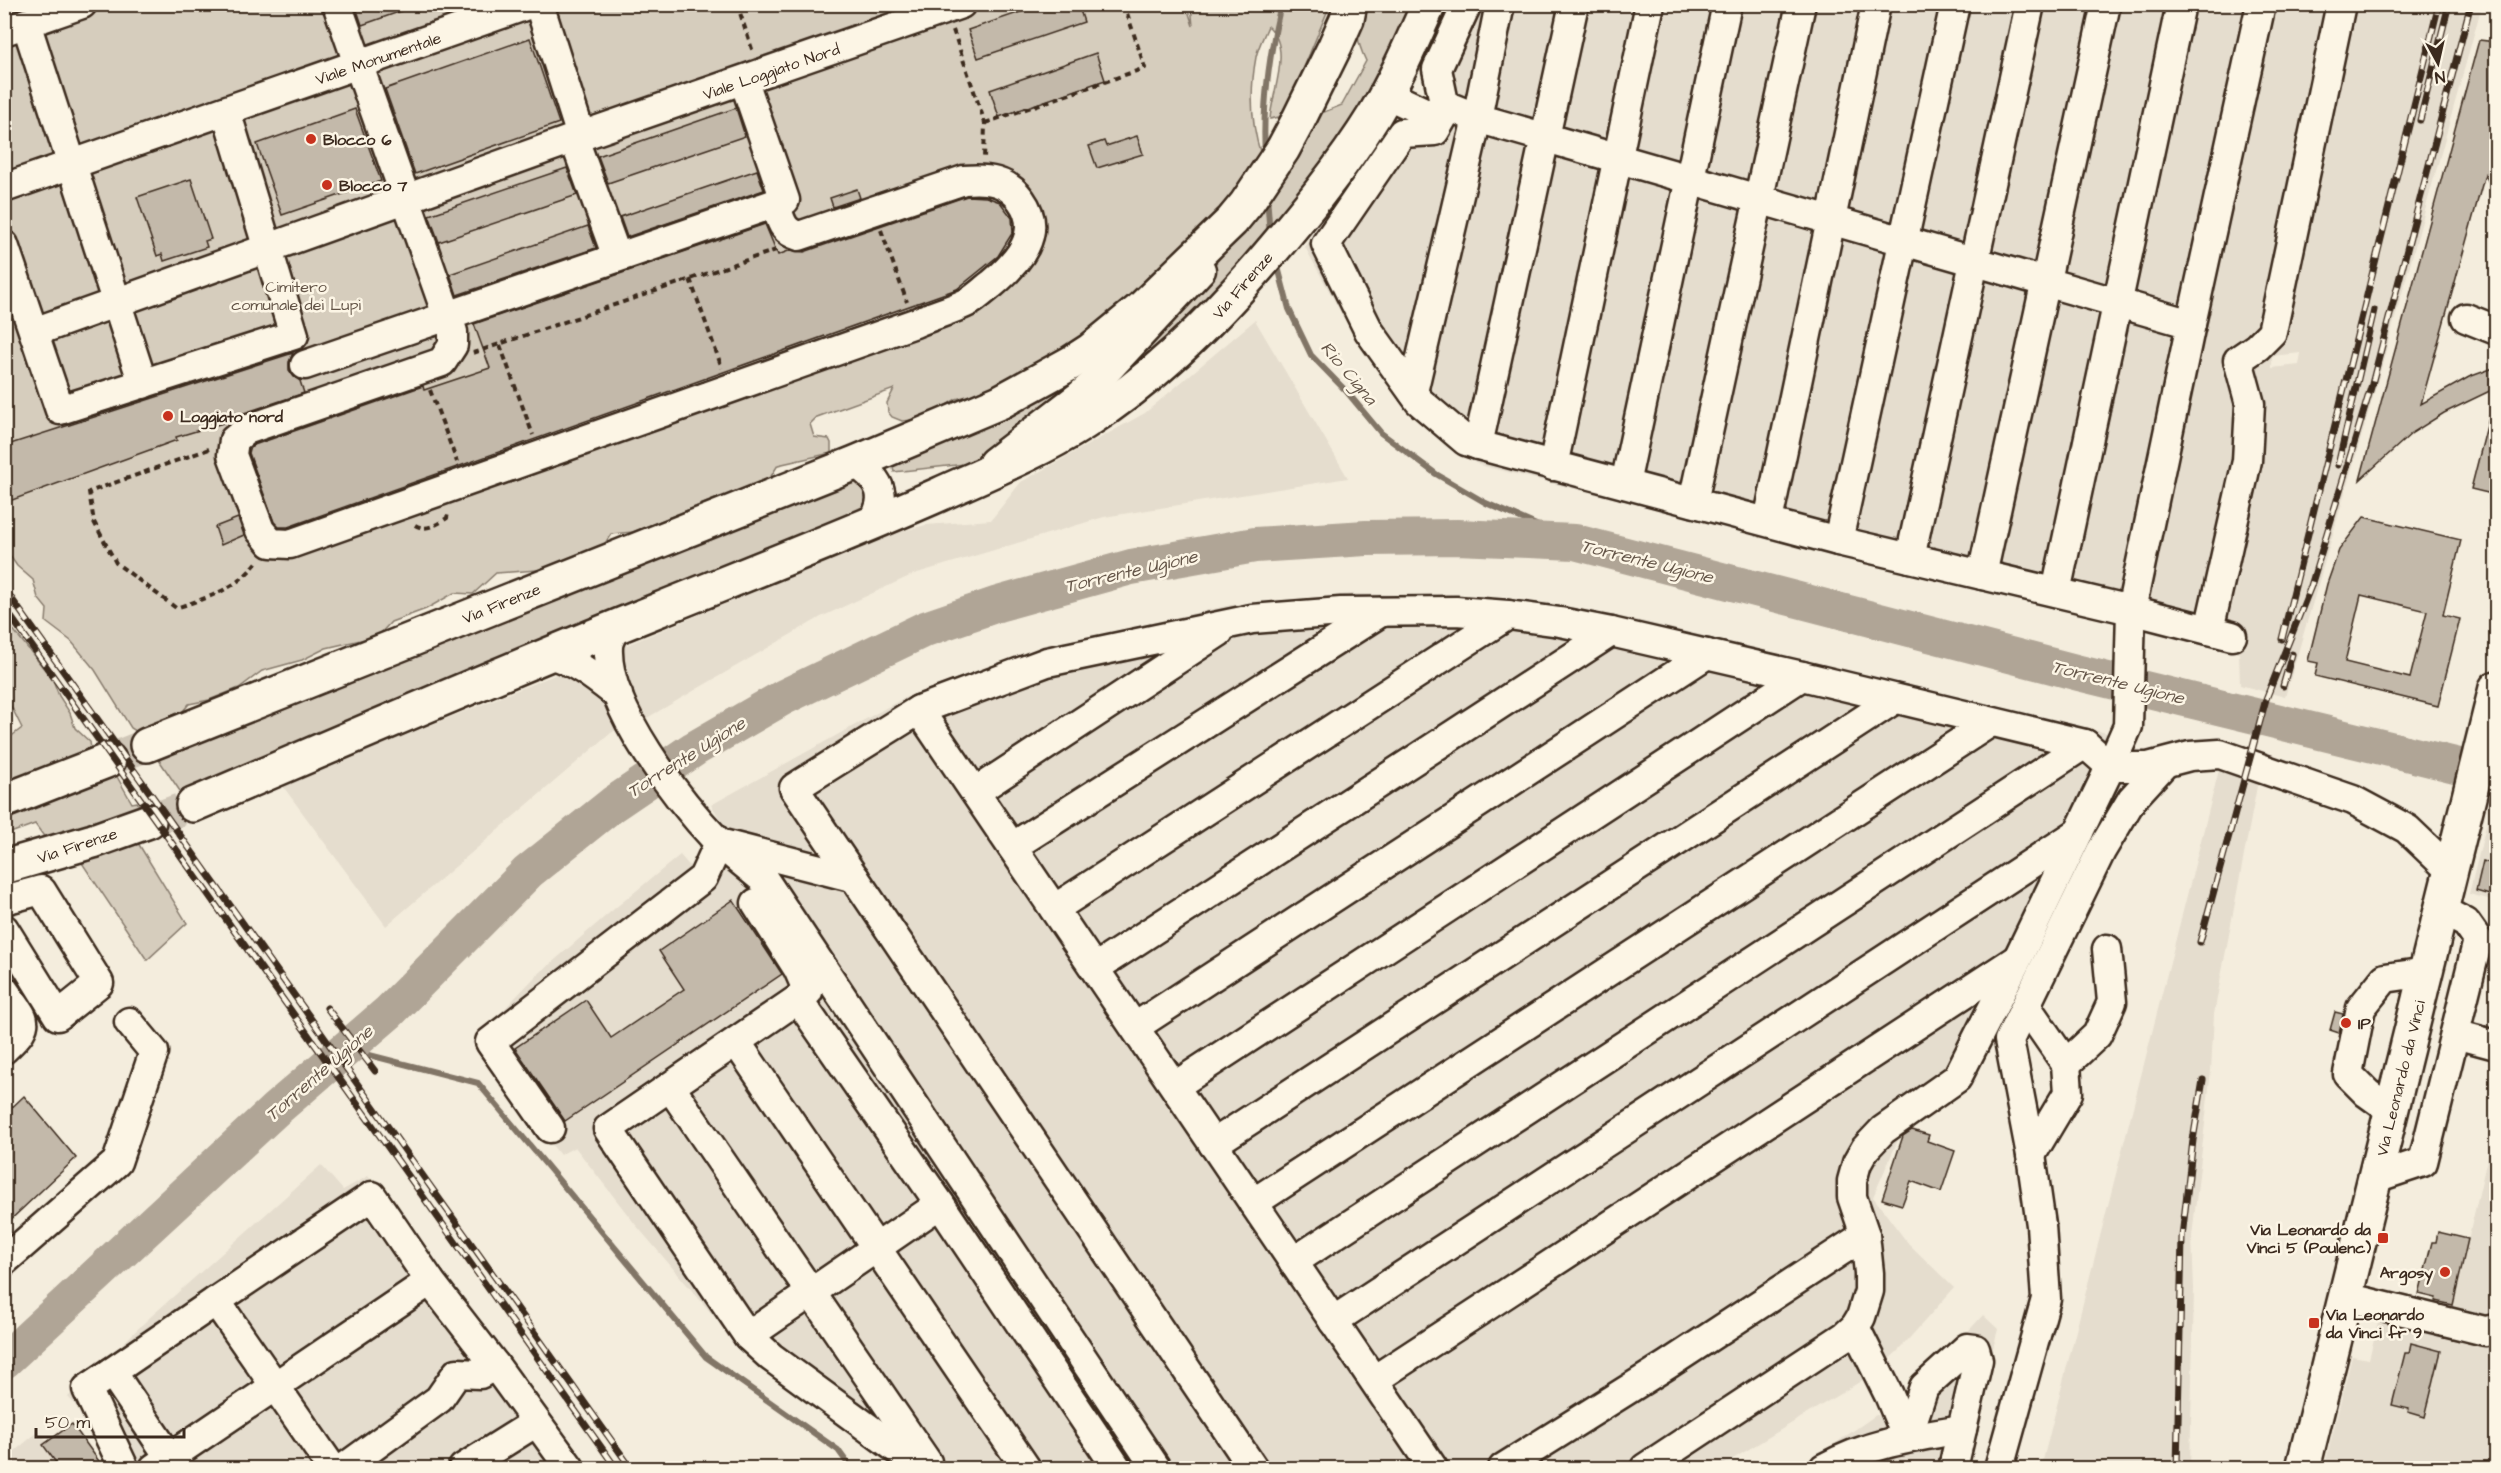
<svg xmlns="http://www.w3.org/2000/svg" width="2501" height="1473" font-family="'Architects Daughter',sans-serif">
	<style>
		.built { fill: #e5ddce; fill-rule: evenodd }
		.green { fill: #d6cdbd; stroke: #887c6e; stroke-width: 1.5 }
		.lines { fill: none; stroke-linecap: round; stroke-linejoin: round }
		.stream { stroke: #817466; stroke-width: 6 }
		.river { stroke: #b0a596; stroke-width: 36 }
		.building { fill: #c3b9aa; stroke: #3b2a1e; stroke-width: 1.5; fill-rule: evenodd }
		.major-tunnel { stroke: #cfc6b7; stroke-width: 33; stroke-dasharray: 33 16; stroke-linecap: butt }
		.minor-casing { stroke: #3b2a1e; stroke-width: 33 }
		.major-casing { stroke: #3b2a1e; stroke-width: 38 }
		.path { stroke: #3b2a1e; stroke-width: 4; stroke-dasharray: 6 4.5; stroke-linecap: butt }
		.minor { stroke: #fcf5e5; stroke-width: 28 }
		.major { stroke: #fcf5e5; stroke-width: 33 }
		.rail-casing { stroke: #3b2a1e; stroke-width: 7 }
		.rail { stroke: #fcf5e5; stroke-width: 4.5; stroke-dasharray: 14; stroke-linecap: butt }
		.poi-dot { fill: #c8321e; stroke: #fcf5e5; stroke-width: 2 }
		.labels { text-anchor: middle; stroke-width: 5; stroke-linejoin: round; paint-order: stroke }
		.street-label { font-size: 16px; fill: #3b2a1e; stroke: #fcf5e5 }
		.poi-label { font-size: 16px; font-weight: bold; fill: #3b2a1e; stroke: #fcf5e5; text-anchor: start }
		.park-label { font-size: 16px; fill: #625346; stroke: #fcf5e5 }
		.water-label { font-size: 18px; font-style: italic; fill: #645548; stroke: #fcf5e5 }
	</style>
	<rect width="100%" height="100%" fill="#f4eddd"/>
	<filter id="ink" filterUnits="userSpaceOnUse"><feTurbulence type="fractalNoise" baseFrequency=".0167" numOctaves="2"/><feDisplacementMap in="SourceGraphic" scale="12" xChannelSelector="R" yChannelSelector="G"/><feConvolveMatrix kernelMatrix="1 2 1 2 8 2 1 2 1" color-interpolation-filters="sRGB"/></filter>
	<g filter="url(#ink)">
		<g class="built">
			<path d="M 1452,5 L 2482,5 L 2376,387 L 2285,697 L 2240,685 L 2239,653 L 1479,465 L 1445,446 L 1411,409 L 1356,340 L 1305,247 L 1394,126 L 1432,103 L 1421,73 ZM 2301,353 L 2299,365 L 2272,368 L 2272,356 Z"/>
			<path d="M 1255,320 L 1348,478 L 1104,517 L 914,574 L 821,617 L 640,722 L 635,718 L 611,733 L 386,926 L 282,785 L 557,674 L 895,533 L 926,525 L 991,520 L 1021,482 L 1145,413 Z"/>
			<path d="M 1352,594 L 1454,595 L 1551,603 L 1641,621 L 2140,741 L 1972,1084 L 1902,1131 L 1873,1197 L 1907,1242 L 1954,1288 L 1898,1351 L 1871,1375 L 1718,1468 L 901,1468 L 736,1342 L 635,1224 L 575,1147 L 560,1155 L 472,1043 L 534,978 L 608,914 L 680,855 L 693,870 L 728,831 L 711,805 L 902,699 L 1036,649 L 1231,605 Z"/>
			<path d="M 2220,766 L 2258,781 L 2214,1014 L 2211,1071 L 2192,1236 L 2194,1289 L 2190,1468 L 2041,1468 Z"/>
			<path d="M 2496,785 L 2496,901 L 2469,894 Z"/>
			<path d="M 2496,1121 L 2496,1468 L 2324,1468 L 2352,1356 L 2369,1359 L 2386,1291 L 2452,1308 Z"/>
			<path d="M 321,1165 L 343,1190 L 368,1176 L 583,1468 L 129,1468 L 84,1408 L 80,1410 L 68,1397 L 147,1320 Z"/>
			<path d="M 1983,1315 L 1998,1329 L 1962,1468 L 1800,1468 L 1876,1415 L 1890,1417 Z"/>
			<path d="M 39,1431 L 68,1468 L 5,1468 L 4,1460 Z"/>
		</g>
		<g class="green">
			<path d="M 1186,4 L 1193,26 L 1191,5 L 1330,5 L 1286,110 L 1279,117 L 1270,119 C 1272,91 1293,48 1268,26 C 1264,36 1258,47 1256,57 C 1250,89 1251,124 1261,155 L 1244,183 L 1221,206 L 1206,235 L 1068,358 L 989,390 L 956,399 L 925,419 L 902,421 L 892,417 L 888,412 L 887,403 L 894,389 L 817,417 L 810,424 L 814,437 L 829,439 L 831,443 L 831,453 L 778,465 L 770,478 L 750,490 L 737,495 L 720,497 L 633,532 L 611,534 L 604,545 L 550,569 L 496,573 L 473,594 L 454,593 L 426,609 L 391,622 L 378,636 L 326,648 L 302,660 L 262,671 L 239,688 L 209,700 L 189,704 L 176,719 L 139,733 L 131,728 L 95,670 L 71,641 L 46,622 L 47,609 L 38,598 L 33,580 L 17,566 L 5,549 L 4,5 Z"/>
			<path d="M 1368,5 L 1420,5 L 1329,171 L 1154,364 L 1081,403 L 1198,286 L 1255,213 L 1314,116 L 1342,105 L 1366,61 C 1353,34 1358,31 1368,5 Z"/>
			<path d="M 1107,356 L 974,463 L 894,472 L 891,460 Z"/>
			<path d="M 855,481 C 866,489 870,499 860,510 L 184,797 L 157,757 Z"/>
			<path d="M 4,618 L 53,680 L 59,696 L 70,713 L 75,728 L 90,742 L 91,749 L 70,761 L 61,761 L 5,789 L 5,741 L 22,728 L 12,708 L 5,700 Z"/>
			<path d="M 116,775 L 132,803 L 137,802 L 145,815 L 48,842 L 35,824 L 5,835 L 5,817 L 49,798 Z"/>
			<path d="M 138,843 L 187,923 L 147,960 L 82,863 Z"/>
		</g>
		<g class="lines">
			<g class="stream">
				<path d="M 1265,155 C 1262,103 1269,55 1281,4"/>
				<path d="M 1267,195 L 1270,236"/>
				<path d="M 1277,263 L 1289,309 L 1311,355 L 1347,392 L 1381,433 L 1436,474 L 1486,503 L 1575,542"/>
				<path d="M 346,1049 L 478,1083 L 706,1357 L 838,1450 L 851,1468"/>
			</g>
			<path class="river" d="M 4,1361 L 275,1110 L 389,1012 L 528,872 L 613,804 L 694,749 L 784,697 L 925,629 L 998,604 L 1131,567 L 1255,545 L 1366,538 L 1457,537 L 1575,542 L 2079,673 L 2496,775"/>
		</g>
		<g class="building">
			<path d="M 355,4 L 413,4 L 413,7 L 362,25 Z"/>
			<path d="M 1044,4 L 1078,4 L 1084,22 L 978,58 L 968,30 Z"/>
			<path d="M 530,38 L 559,123 L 415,174 L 385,89 Z"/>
			<path d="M 2479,40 L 2496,42 L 2496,198 L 2485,174 L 2421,404 L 2469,377 L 2496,367 L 2496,388 L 2444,413 L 2412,433 L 2360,480 Z"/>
			<path d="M 1096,53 L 1105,80 L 999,117 L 990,90 Z"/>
			<path d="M 736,108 L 745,136 L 608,183 L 598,156 Z"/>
			<path d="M 355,109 L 381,181 L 282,215 L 257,144 Z"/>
			<path d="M 1137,136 L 1143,154 L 1097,168 L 1089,146 L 1104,141 L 1106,146 Z"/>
			<path d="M 567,168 L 577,195 L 439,242 L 429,215 Z"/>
			<path d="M 757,170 L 764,190 L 627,237 L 620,217 Z"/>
			<path d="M 191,179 L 211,239 L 205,241 L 207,247 L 164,261 L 162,254 L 157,256 L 137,197 Z"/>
			<path d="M 857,189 L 860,198 L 833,207 L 830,198 Z"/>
			<path d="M 967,196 L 986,197 L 1000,202 L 1012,218 L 1013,232 L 998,256 L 957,289 L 288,527 L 279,527 L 274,522 L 249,453 L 250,449 L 254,445 L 423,386 L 424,390 L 490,368 L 474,324 L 765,224 L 778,255 L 791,250 L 804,252 Z"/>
			<path d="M 588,226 L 596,248 L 457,295 L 450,274 Z"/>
			<path d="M 293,353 L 289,362 L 289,370 L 294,377 L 300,381 L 304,393 L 241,414 L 233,420 L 176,437 L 177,440 L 4,503 L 4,446 Z"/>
			<path d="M 2491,410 L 2496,411 L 2496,495 L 2471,489 Z"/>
			<path d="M 2364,517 L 2461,540 L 2443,615 L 2460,619 L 2438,706 L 2315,676 L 2318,663 L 2308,661 L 2327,584 L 2339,550 ZM 2361,595 L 2427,611 L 2410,678 L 2345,662 Z"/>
			<path d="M 238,518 L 244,535 L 221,545 L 215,527 Z"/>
			<path d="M 2483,861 L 2496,865 L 2496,897 L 2476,891 Z"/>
			<path d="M 733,900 L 782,974 L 565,1121 L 515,1048 L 586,1000 L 611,1038 L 684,989 L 659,951 Z"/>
			<path d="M 2335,1012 L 2343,1014 L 2339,1033 L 2330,1030 Z"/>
			<path d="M 24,1096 L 76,1158 L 4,1226 L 4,1115 Z"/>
			<path d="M 1912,1130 L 1929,1135 L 1927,1141 L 1955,1151 L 1941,1192 L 1911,1181 L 1902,1205 L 1882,1199 L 1903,1136 Z"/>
			<path d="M 2438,1232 L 2468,1239 L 2453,1305 L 2435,1301 L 2436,1298 L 2419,1294 L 2432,1242 L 2436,1242 Z"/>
			<path d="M 2411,1343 L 2441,1351 L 2425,1417 L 2408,1412 L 2409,1409 L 2392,1405 L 2405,1353 L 2409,1353 Z"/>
			<path d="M 72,1424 L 104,1468 L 60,1468 L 43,1445 Z"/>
		</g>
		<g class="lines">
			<g class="major-tunnel">
				<path d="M 109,760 L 147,745"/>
				<path d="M 149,821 L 193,805"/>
			</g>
			<g class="minor-casing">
				<g id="minor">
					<path d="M 337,4 L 453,332 L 453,345 L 442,362 L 246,430 L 234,440 L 232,455 L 260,530 L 271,543 L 290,544 L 915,323 C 933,315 953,310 970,301 C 978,296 985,289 992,284 C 1017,263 1045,233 1021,200 C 1007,180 987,178 964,180 L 799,236 C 781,231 781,219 775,203"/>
					<path d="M 539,4 L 581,136"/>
					<path d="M 26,23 L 143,384"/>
					<path d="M 4,31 L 82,4"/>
					<path d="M 1386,94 L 1431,115 L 1445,105 L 1477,118 L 2191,324 L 2131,610 L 1838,541 L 1478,445 L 1466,441 L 1419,401 L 1369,331 L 1326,244 L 1402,133 L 1435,131 L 1446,112 L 1437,69 L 1467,4"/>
					<path d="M 574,139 L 617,257"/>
					<path d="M 4,188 L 530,4"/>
					<path d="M 4,245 L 60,410 L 294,335 L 226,111"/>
					<path d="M 2466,318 L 2496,330"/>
					<path d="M 2191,324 L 2261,4"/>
					<path d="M 34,332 L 581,136 L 961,4"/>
					<path d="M 305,365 L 785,200 L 744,81"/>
					<path d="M 1413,392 L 1477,118 L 1500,4"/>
					<path d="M 1478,445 L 1574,4"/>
					<path d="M 993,462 L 1079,396 L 1103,375 L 1201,270"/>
					<path d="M 855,463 C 881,479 890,499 870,525"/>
					<path d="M 1553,466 L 1650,4"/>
					<path d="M 1625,484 L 1727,4"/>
					<path d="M 1693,502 L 1801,4"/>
					<path d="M 1768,521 L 1876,4"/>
					<path d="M 1838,541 L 1955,4"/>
					<path d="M 1910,558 L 2030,4"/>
					<path d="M 1982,575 L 2106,4"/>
					<path d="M 2056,592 L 2181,4"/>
					<path d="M 2209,630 L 2247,461 L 2250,404 L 2238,360 L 2257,347 L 2272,332 L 2341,4"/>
					<path d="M 549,654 C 577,662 595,677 618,695"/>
					<path d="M 919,710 L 1433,1468"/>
					<path d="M 975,792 L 1219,632"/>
					<path d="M 1012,847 L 1381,612"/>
					<path d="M 855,878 L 719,843 L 765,881 L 1156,1468"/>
					<path d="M 4,900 L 41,890 L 99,983 L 58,1016 L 4,929"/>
					<path d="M 756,903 L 798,969 L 808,992 L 798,999"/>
					<path d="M 1054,909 L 1508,615"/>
					<path d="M 1095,968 L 1611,632"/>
					<path d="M 4,990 C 25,1021 34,1021 4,1049"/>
					<path d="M 2026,1006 L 2066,1064 L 2068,1093 L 2031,1155 L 2009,1040 L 2101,851 L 2132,799 L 2164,764"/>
					<path d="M 1135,1027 L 1707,654"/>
					<path d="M 2455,1034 L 2496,1045"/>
					<path d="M 737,1043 L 1026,1468"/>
					<path d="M 2066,1064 L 2097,1035 L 2112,1002 L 2107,949"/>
					<path d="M 1175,1086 L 1802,676"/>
					<path d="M 671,1088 L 927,1462"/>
					<path d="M 2392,1111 L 2367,1093 L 2348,1074 L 2361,1008 L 2385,978 L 2427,972"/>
					<path d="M 550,1128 L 490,1042 L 703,878 L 719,843 C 679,801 605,708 608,647 C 608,641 613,633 616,626"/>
					<path d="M 1213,1144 L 1895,699"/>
					<path d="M 2375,1178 L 2423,1162 L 2478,940 L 2466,923 L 2441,910"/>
					<path d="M 1253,1203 L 1991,722"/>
					<path d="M 4,1261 L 117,1162 L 154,1052 L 129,1022"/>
					<path d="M 1293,1262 L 2085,744"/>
					<path d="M 2346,1297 L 2485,1331 L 2496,1329"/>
					<path d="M 1333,1321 L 2079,832"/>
					<path d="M 1855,1327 L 1889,1395 L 1907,1438"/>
					<path d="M 748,1336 L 940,1204"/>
					<path d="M 495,1365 L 570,1468"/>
					<path d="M 112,1372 L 170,1458"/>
					<path d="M 1374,1380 L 2017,959"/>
					<path d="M 1907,1438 L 1924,1387 L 1967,1348 L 1975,1349 L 1978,1360 L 1953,1468"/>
					<path d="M 124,1468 L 87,1389 L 216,1301"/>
					<path d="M 154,1468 L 430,1281"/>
					<path d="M 332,1468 L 216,1301 L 372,1196 L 430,1281 L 495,1365 L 480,1374 L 457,1373 L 439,1399 L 344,1468"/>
					<path d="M 463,1468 L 535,1423"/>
					<path d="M 923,1468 L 771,1357 L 748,1336 L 608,1129 L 798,999 L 940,1204 L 1117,1468"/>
					<path d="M 1253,1468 L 794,788 L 919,710 L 1047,662 L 1252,619 L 1341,612 L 1456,611 L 1508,615 L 1560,622 L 1611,632 L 1802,676 L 2085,744 L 2111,767 L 2148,767 L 2190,756 L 2220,754 L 2353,800 L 2407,829 L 2451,871"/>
					<path d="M 1503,1468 L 1667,1365 L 1865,1235"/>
					<path d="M 1645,1468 L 1845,1336 L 1855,1327 L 1861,1317 L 1869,1291 L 1869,1273 L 1865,1235 L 1852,1197 L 1852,1181 L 1857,1163 L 1865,1149 L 1883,1130 L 1957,1078 L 2018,958 L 2105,778 L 2128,726 L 2131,610 L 2232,636"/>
					<path d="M 1824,1468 C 1867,1444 1913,1437 1962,1429"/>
					<path d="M 1999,1468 L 2046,1299 L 2041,1225 L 2031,1155"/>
				</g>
			</g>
			<g class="major-casing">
				<g id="major">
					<path d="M 147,745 L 855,463 L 1000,402 L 1071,363 L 1091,350 L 1141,309 L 1232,221 L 1246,204 L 1283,149 L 1297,123 L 1335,46 L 1347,19 L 1350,4"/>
					<path d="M 4,801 L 109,760"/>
					<path d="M 193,805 C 348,739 502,672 658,610 C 752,572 847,535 940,494 C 989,472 1038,452 1084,423 C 1152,380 1207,326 1259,266 C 1301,217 1341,169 1375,114 C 1396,79 1412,42 1429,4"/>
					<path d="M 4,867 L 93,841 L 149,821"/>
					<path d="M 2303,1468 L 2496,688"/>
				</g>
			</g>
			<g class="path">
				<path d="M 737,4 L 753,52"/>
				<path d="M 953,30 L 985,123 L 984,159"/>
				<path d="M 985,123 L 1145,68 L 1124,4"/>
				<path d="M 881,230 L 907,302"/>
				<path d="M 690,279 L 722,368"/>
				<path d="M 500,345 L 533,435"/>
				<path d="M 473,353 L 776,250"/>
				<path d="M 430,390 L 457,462"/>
				<path d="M 209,449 L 89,492 L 94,522 L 116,563 L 176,608 C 209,597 236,590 258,561"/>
				<path d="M 415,525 C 426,532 438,524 447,518 L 448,513"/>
			</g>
			<use href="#minor" class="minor"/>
			<use href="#major" class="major"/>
			<g class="rail-casing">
				<g id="rail">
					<path d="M 2420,120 L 2449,4"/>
					<path d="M 2338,465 L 2374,310"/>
					<path d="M 4,588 L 631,1468"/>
					<path d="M 4,607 L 616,1468"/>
					<path d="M 2282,639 L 2439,4"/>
					<path d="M 2283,686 L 2292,654"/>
					<path d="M 2200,942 L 2266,699 L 2311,586 L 2372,384 L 2470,7"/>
					<path d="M 327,1008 L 375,1071"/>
					<path d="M 2177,1468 L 2182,1237 L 2193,1140 L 2203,1080"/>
				</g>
			</g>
			<use href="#rail" class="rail"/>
		</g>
	</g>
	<g class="poi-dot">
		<circle cx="311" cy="139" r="6"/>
		<circle cx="327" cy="185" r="6"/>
		<circle cx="168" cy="416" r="6"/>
		<circle cx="2346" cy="1023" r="6"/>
		<rect x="2377" y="1232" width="12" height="12" rx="3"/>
		<circle cx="2445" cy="1272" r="6"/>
		<rect x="2308" y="1317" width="12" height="12" rx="3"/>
	</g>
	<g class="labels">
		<g class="street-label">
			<text transform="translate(378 58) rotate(-19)" y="6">Viale Monumentale</text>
			<text transform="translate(771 71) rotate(-19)" y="6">Viale Loggiato Nord</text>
			<text transform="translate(1242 285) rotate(-49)" y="6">Via Firenze</text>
			<text transform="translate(501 603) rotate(-22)" y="6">Via Firenze</text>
			<text transform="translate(77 845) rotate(-18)" y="6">Via Firenze</text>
			<text transform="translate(2400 1078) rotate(-76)" y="6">Via Leonardo da Vinci</text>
		</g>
		<g class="poi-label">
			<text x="323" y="145">Blocco 6</text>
			<text x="339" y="191">Blocco 7</text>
			<text x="180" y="422">Loggiato nord</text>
			<text x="2358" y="1029">IP</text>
			<text x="2371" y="1235" text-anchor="end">Via Leonardo da<tspan x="2371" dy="18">Vinci 5 (Poulenc)</tspan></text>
			<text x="2433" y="1278" text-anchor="end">Argosy</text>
			<text x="2326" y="1320">Via Leonardo<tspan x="2326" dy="18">da Vinci fr 9</tspan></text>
		</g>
		<g class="park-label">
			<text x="296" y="292">Cimitero<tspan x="296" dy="18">comunale dei Lupi</tspan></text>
		</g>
		<g class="water-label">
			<text transform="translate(1349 373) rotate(50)" y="6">Rio Cigna</text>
			<text transform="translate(1647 561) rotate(14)" y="6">Torrente Ugione</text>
			<text transform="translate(1131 571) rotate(-13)" y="6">Torrente Ugione</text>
			<text transform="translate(2118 682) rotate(14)" y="6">Torrente Ugione</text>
			<text transform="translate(686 757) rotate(-32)" y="6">Torrente Ugione</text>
			<text transform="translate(319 1073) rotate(-41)" y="6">Torrente Ugione</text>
		</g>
	</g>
	<rect width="2501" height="1473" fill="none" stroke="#fcf5e5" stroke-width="24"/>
	<rect x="12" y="12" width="2477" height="1449" fill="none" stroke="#3b2a1e" stroke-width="2" filter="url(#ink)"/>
	<g transform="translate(2438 63) rotate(172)" stroke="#fcf5e5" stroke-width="4.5" paint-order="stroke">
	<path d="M0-4.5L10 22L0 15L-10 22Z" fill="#3b2a1e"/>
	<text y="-9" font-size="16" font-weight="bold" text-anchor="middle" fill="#3b2a1e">N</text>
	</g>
	<path d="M36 1428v9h148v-9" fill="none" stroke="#3b2a1e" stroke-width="3"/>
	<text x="45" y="1428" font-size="18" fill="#3b2a1e" stroke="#fcf5e5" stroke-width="4.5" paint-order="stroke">50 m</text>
</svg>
